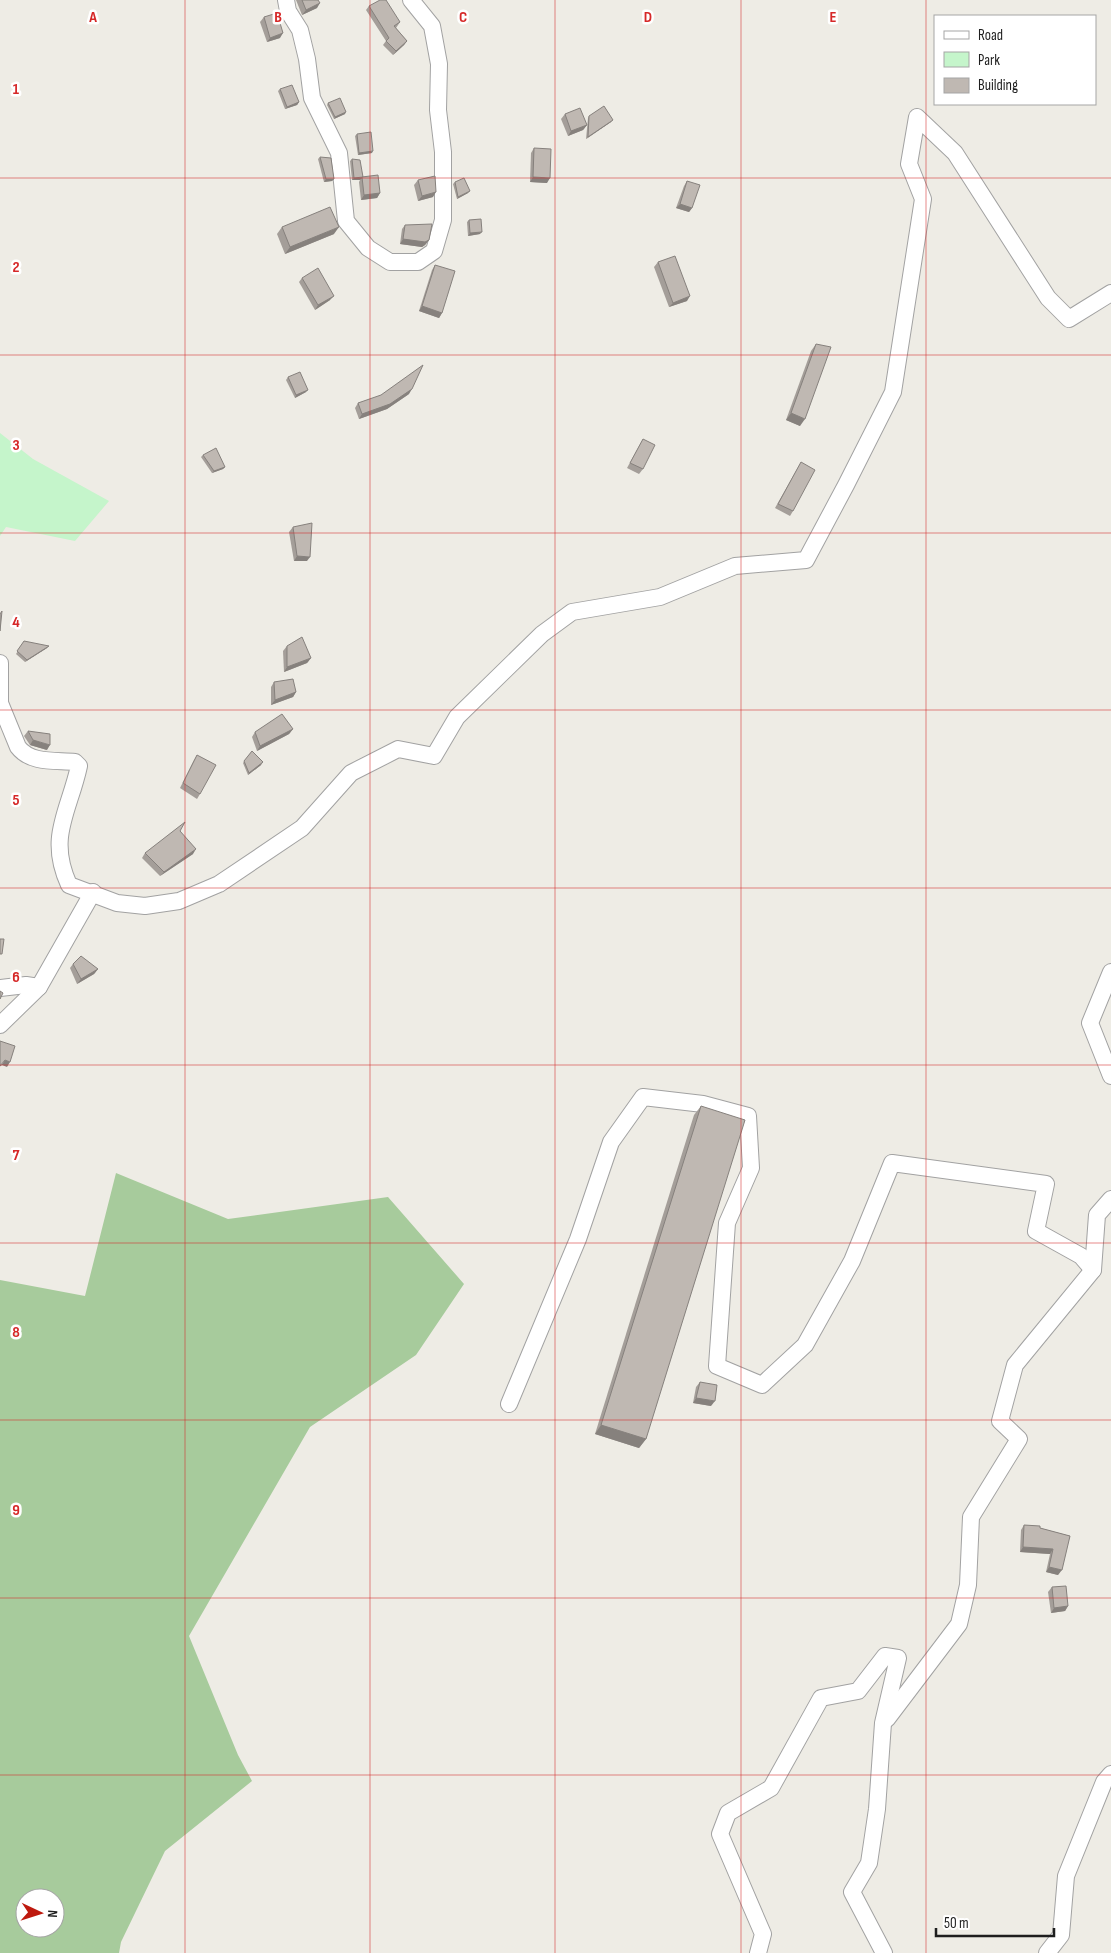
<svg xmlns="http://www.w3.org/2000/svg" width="1111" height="1953" font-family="'Sofia Sans Condensed',sans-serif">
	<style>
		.forest { fill: #a7cb9c; fill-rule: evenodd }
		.park { fill: #c5f5cb }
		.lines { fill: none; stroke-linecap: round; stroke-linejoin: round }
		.minor-casing { stroke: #a2a2a2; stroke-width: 18 }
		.minor { stroke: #fff; stroke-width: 16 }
		.wall { fill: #a49e99 }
		.shaded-wall { fill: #86817d }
		.building { fill: #bfb8b2; stroke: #86817d }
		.grid { fill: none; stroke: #d62828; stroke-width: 1; stroke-opacity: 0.55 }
		.grid-label { font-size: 16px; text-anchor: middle; font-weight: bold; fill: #d62828; stroke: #fff; stroke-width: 5; stroke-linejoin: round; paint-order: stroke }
	</style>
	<rect width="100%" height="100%" fill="#eeece5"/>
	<path class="forest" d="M 116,1173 L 228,1219 L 388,1197 L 464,1284 L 416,1355 L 310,1427 L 189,1636 L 238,1755 L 252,1781 L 165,1851 L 121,1942 L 119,1953 L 0,1953 L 0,1280 L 85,1296 ZM 25,1898 L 55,1898 L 55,1928 L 25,1928 Z"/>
	<path class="park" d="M 0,433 L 33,459 L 109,501 L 75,541 L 6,527 L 0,536 Z"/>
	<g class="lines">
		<g class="minor-casing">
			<g id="minor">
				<path d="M 286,0 L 288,11 L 300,30 L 307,59 L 312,98 L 339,153 L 346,221 L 368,248 L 390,262 L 418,262 L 434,251 L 443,220 L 443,152 L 438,110 L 439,64 L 432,26 L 411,0"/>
				<path d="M 0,663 L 0,703 L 18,747 C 31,764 56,760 75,762 L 79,766 C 69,812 47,837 69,885 L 117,903 L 145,906 L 179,901 L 219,884 L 302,828 L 351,773 L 398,749 L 434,756 L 457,717 L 542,634 L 572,612 L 660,597 L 735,566 L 806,560 L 846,485 L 893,392 L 923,199 L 909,164 L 917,117 L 955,153 L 1048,298 L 1069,319 L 1111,293"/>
				<path d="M 1111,972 L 1090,1023 L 1111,1076"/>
				<path d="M 0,988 L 26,985 L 39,987"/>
				<path d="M 0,1025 L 39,987 L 93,892"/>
				<path d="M 509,1404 L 578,1239 L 611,1142 L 643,1097 L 703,1104 L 748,1116 L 751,1168 L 727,1223 L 717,1366 L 762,1385 L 805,1345 L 852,1261 L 892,1163 L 1046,1184 L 1036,1231 L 1081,1256 L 1093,1270"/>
				<path d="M 887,1719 L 959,1624 L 968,1585 L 971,1517 L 1019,1439 L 1000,1421 L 1015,1365 L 1093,1270 L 1097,1215 L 1111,1199"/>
				<path d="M 758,1953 L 763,1934 L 720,1834 L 728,1813 L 771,1788 L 821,1698 L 858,1691 L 885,1656 L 898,1658 L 883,1723 L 877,1809 L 869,1863 L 852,1892 L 884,1953"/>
				<path d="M 1047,1953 L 1061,1935 L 1066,1876 L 1104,1782 L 1111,1774"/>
			</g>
		</g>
		<use href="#minor" class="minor"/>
	</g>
	<g class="wall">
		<path d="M 296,0 L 318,0 L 317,8 L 302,15 Z"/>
		<path d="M 369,6 L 400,22 L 396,28 L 407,41 L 404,45 L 393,55 L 383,45 L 386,41 L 366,10 Z"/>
		<path d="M 264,17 L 280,38 L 267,42 L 260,22 Z"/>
		<path d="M 280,89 L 299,102 L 297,105 L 285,109 L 278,91 Z"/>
		<path d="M 328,103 L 345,114 L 334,119 L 327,105 Z"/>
		<path d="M 565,114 L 587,125 L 583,130 L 568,136 L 561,119 Z"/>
		<path d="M 589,116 L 611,122 L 586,139 L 588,118 Z"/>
		<path d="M 357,134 L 372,153 L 358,155 L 355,136 Z"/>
		<path d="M 534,148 L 547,183 L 530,182 L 531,153 Z"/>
		<path d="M 320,157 L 334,179 L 332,181 L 324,182 L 318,159 Z"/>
		<path d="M 352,159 L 363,177 L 380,193 L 377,198 L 361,200 L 359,182 L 360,180 L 352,180 L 350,161 Z"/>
		<path d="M 418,180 L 433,197 L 418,201 L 414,185 Z"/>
		<path d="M 687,181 L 692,208 L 689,212 L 676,208 L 684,186 Z"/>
		<path d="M 455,182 L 468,193 L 457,199 L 453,184 Z"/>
		<path d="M 469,220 L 480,234 L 468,236 L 467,222 Z"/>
		<path d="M 405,225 L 429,240 L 425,245 L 422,247 L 400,244 L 402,229 Z"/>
		<path d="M 282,227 L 334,234 L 285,254 L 277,234 Z"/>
		<path d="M 658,262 L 687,301 L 669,307 L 654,267 Z"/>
		<path d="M 435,265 L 442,313 L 439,318 L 419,311 L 432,270 Z"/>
		<path d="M 302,278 L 330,300 L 315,310 L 299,282 Z"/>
		<path d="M 816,344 L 800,426 L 786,420 L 811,351 Z"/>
		<path d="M 288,377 L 306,392 L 295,398 L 286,380 Z"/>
		<path d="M 409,394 L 387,409 L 359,419 L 355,408 L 358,403 Z"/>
		<path d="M 643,439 L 643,469 L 639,474 L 627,468 Z"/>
		<path d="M 203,455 L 225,467 L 223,469 L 212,473 L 201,457 Z"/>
		<path d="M 801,462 L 793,511 L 790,516 L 775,508 Z"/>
		<path d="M 293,527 L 307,561 L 294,561 L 289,532 Z"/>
		<path d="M 24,641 L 47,648 L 25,662 L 16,654 Z"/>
		<path d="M 287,646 L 311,658 L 307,663 L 284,672 L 283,651 Z"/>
		<path d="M 274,682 L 296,692 L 293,697 L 271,705 L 271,687 Z"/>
		<path d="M 293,729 L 289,734 L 257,751 L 252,737 L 255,732 Z"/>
		<path d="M 28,731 L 47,750 L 30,745 L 24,736 Z"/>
		<path d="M 252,751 L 261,765 L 248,775 L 243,763 Z"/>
		<path d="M 197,755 L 200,794 L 197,799 L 180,788 L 194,760 Z"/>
		<path d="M 180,831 L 193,854 L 160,876 L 142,858 L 145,853 Z"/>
		<path d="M 73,964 L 98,969 L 94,974 L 77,984 L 70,968 Z"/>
		<path d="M 701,1106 L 646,1439 L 639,1448 L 595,1434 L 694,1115 Z"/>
		<path d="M 700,1382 L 711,1406 L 693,1403 L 696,1387 Z"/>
		<path d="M 1024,1525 L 1040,1528 L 1070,1536 L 1058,1575 L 1046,1572 L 1050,1554 L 1020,1552 L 1021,1530 Z"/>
		<path d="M 1052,1587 L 1068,1606 L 1065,1611 L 1051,1613 L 1048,1592 Z"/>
	</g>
	<g class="shaded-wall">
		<path d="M 320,3 L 317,8 L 302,15 L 306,10 Z"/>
		<path d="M 283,33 L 280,38 L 267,42 L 270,38 Z"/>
		<path d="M 407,41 L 404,45 L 393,55 L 396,51 Z"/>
		<path d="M 299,102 L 297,105 L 285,109 L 287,107 Z"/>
		<path d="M 346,112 L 345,114 L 334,119 L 335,117 Z"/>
		<path d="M 613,120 L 611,122 L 586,139 L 588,137 Z"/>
		<path d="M 587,125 L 583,130 L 568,136 L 571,131 Z"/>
		<path d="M 373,151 L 372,153 L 358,155 L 359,153 Z"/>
		<path d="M 533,177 L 550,178 L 547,183 L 530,182 Z"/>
		<path d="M 354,178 L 362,178 L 360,180 L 352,180 Z"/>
		<path d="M 326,179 L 334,179 L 332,181 L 324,182 Z"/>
		<path d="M 470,191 L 468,193 L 457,199 L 458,197 Z"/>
		<path d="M 436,192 L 433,197 L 418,201 L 422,196 Z"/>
		<path d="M 380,193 L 377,198 L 361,200 L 364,195 Z"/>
		<path d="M 680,204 L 692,208 L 689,212 L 676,208 Z"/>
		<path d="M 339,227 L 334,234 L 285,254 L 290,247 Z"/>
		<path d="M 482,232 L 480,234 L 468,236 L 470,233 Z"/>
		<path d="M 403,239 L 429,240 L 425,245 L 422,247 L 400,244 Z"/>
		<path d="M 334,296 L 330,300 L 315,310 L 318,305 Z"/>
		<path d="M 690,296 L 687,301 L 669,307 L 673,303 Z"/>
		<path d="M 422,306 L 442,313 L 439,318 L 419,311 Z"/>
		<path d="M 412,389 L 409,394 L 387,409 L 359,419 L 362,414 Z"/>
		<path d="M 308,390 L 306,392 L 295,398 L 296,395 Z"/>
		<path d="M 791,413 L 805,419 L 800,426 L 786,420 Z"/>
		<path d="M 225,467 L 223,469 L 212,473 L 214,471 Z"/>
		<path d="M 297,556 L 310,557 L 307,561 L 294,561 Z"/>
		<path d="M 49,646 L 47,648 L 25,662 L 27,660 Z"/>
		<path d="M 311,658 L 307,663 L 284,672 L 287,667 Z"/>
		<path d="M 296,692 L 293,697 L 271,705 L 275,700 Z"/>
		<path d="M 293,729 L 289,734 L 257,751 L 260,746 Z"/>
		<path d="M 33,740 L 50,745 L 47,750 L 30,745 Z"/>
		<path d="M 263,762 L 261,765 L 248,775 L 249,773 Z"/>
		<path d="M 196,849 L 193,854 L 160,876 L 164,872 Z"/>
		<path d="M 98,969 L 94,974 L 77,984 L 81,979 Z"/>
		<path d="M 5,1060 L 10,1062 L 7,1067 L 2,1065 L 0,1067 Z"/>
		<path d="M 696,1398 L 715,1401 L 711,1406 L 693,1403 Z"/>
		<path d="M 601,1425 L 646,1439 L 639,1448 L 595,1434 Z"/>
		<path d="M 1023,1547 L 1053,1549 L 1050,1554 L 1020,1552 Z"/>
		<path d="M 1049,1567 L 1062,1570 L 1058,1575 L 1046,1572 Z"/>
		<path d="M 1068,1606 L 1065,1611 L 1051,1613 L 1054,1608 Z"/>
	</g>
	<g class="building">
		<path d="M 302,0 L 318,0 L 320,3 L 306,10 Z"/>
		<path d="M 380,0 L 386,0 L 400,22 L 394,26 L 407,41 L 396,51 L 386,41 L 389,38 L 369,6 Z"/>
		<path d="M 277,13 L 283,33 L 270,38 L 264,17 Z"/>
		<path d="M 292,85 L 299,102 L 287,107 L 280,89 Z"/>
		<path d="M 340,98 L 346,112 L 335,117 L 328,103 Z"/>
		<path d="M 604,106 L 613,120 L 588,137 L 589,116 Z"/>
		<path d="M 580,108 L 587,125 L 571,131 L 565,114 Z"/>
		<path d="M 371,132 L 373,151 L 359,153 L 357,134 Z"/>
		<path d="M 534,148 L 551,149 L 550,178 L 533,177 Z"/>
		<path d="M 320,157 L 331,158 L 334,179 L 326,179 Z"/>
		<path d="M 352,159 L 360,160 L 363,177 L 354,178 Z"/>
		<path d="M 378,175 L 380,193 L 364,195 L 362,177 Z"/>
		<path d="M 435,176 L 436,192 L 422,196 L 418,180 Z"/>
		<path d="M 464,178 L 470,191 L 458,197 L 455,182 Z"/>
		<path d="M 687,181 L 700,185 L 692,208 L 680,204 Z"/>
		<path d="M 330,207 L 339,227 L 290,247 L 282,227 Z"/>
		<path d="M 481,219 L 482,232 L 470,233 L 469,220 Z"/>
		<path d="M 432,224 L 429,240 L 425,242 L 403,239 L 405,225 Z"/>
		<path d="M 675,256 L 690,296 L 673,303 L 658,262 Z"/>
		<path d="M 435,265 L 455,271 L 442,313 L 422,306 Z"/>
		<path d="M 318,268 L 334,296 L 318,305 L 302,278 Z"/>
		<path d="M 816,344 L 831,347 L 805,419 L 791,413 Z"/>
		<path d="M 423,365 L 412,389 L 390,404 L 362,414 L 358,403 L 381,395 Z"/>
		<path d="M 300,372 L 308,390 L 296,395 L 288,377 Z"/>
		<path d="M 643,439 L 655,445 L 643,469 L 630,463 Z"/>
		<path d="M 216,448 L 225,467 L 214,471 L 203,455 Z"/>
		<path d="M 801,462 L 815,470 L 793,511 L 778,504 Z"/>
		<path d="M 312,523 L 310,557 L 297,556 L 293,527 Z"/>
		<path d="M 2,611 L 0,631 L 0,614 Z"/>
		<path d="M 302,637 L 311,658 L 287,667 L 287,646 Z"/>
		<path d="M 24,641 L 49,646 L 27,660 L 17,651 Z"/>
		<path d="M 293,679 L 296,692 L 275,700 L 274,682 Z"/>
		<path d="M 282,714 L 293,729 L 260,746 L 255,732 Z"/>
		<path d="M 28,731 L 50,734 L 50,745 L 33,740 Z"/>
		<path d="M 252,751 L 263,762 L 249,773 L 244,761 Z"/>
		<path d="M 197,755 L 216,765 L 200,794 L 183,783 Z"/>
		<path d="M 185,822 L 180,831 L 196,849 L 164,872 L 145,853 Z"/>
		<path d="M 0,939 L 4,939 L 2,954 L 0,954 Z"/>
		<path d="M 81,956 L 98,969 L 81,979 L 73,964 Z"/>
		<path d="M 0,991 L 3,993 L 0,999 Z"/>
		<path d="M 0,1041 L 15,1046 L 10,1062 L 5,1060 L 0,1066 Z"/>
		<path d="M 701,1106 L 745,1120 L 646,1439 L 601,1425 Z"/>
		<path d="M 700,1382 L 717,1385 L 715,1401 L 696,1398 Z"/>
		<path d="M 1024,1525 L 1040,1526 L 1040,1528 L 1070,1536 L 1062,1570 L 1049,1567 L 1053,1549 L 1023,1547 Z"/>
		<path d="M 1066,1586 L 1068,1606 L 1054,1608 L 1052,1587 Z"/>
	</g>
	<path class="grid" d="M 185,0 L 185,1953M 370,0 L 370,1953M 555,0 L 555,1953M 741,0 L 741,1953M 926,0 L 926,1953M 0,178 L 1111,178M 0,355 L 1111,355M 0,533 L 1111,533M 0,710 L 1111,710M 0,888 L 1111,888M 0,1065 L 1111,1065M 0,1243 L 1111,1243M 0,1420 L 1111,1420M 0,1598 L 1111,1598M 0,1775 L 1111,1775"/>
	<g class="grid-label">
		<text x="93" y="22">A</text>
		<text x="278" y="22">B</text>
		<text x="463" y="22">C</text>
		<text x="648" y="22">D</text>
		<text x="833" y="22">E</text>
		<text x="16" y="94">1</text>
		<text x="16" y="272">2</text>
		<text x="16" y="450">3</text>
		<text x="16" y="627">4</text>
		<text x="16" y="805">5</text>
		<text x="16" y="982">6</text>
		<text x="16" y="1160">7</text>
		<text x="16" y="1337">8</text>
		<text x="16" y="1515">9</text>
	</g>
	<rect x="934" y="15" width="162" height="90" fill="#ffffff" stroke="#a5a5a5"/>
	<rect x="944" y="31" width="25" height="8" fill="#ffffff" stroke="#a5a5a5"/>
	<text x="978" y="40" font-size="15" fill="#1e1e1e">Road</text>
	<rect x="944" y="52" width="25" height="15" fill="#c5f5cb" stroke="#a5a5a5"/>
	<text x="978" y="65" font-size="15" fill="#1e1e1e">Park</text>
	<rect x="944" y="78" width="25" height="15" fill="#bfb8b2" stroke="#a5a5a5"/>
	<text x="978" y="90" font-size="15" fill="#1e1e1e">Building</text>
	<g transform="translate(40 1913) rotate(94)"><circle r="24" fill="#ffffff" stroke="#a5a5a5"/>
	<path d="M0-4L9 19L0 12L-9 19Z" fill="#be190e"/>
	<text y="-8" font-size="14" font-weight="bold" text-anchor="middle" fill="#1e1e1e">N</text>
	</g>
	<path d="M936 1928v8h118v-8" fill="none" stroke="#1e1e1e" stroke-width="2.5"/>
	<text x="944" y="1928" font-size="15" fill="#1e1e1e" stroke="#ffffff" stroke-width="4" paint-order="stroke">50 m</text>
</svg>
